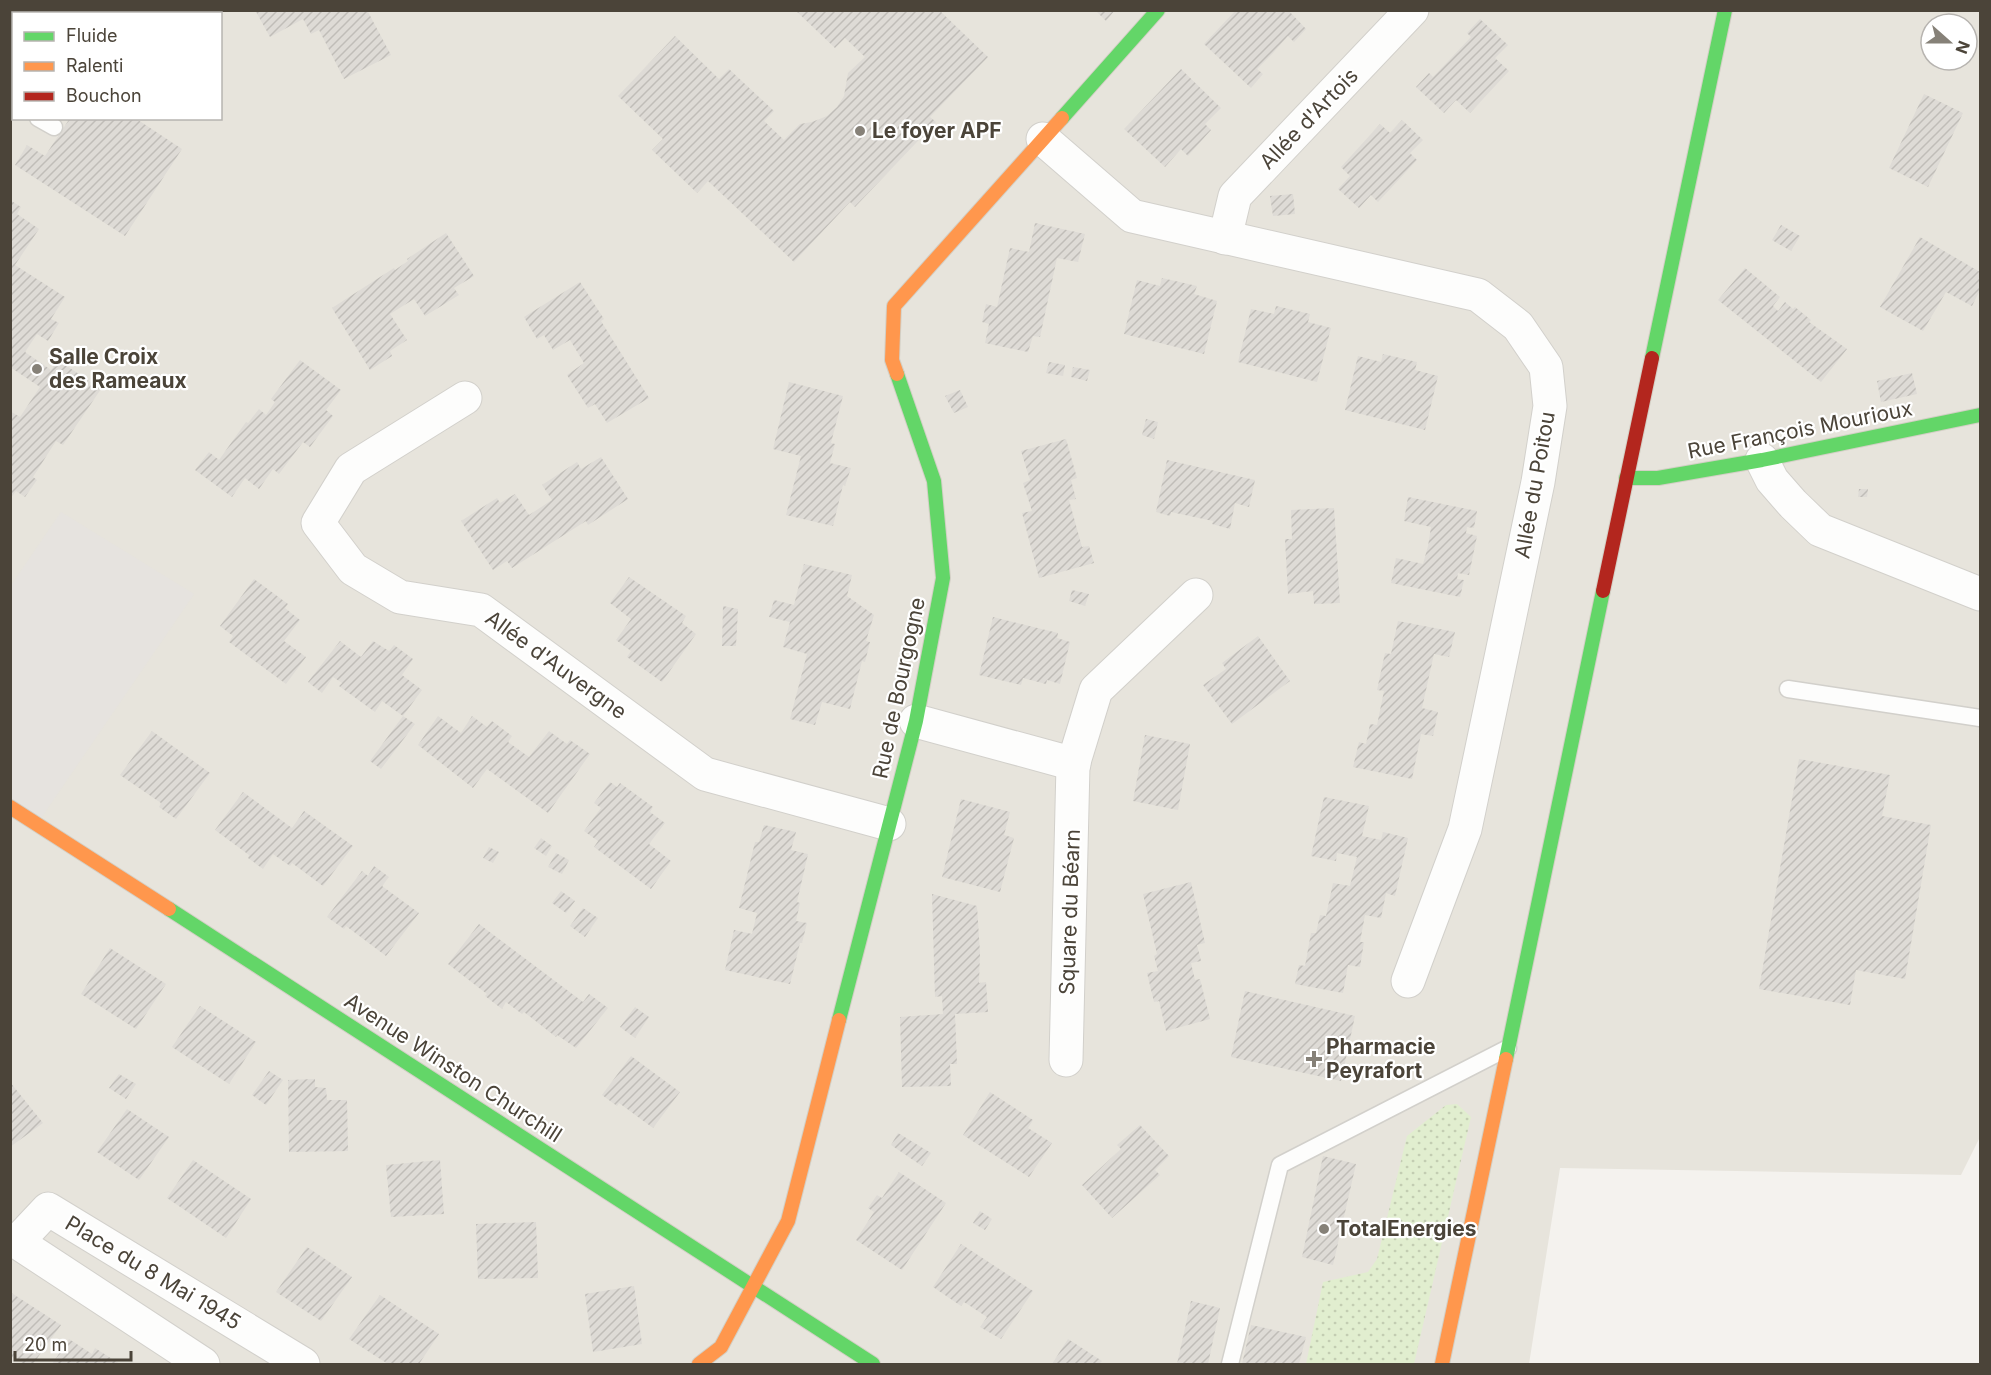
<svg xmlns="http://www.w3.org/2000/svg" width="1991" height="1375" font-family="Inter,sans-serif">
	<style>
		.residential { fill: #e7e4dc; fill-rule: evenodd }
		.grass { fill: url(#grass-dots) }
		.parking { fill: #e6e3df }
		.building { fill: url(#building-hatch) }
		.lines { fill: none; stroke-linecap: round; stroke-linejoin: round }
		.lane-casing { stroke: #d2d0cb; stroke-width: 19 }
		.street-casing { stroke: #d2d0cb; stroke-width: 35 }
		.fast-casing { stroke: #d3cfc5; stroke-width: 16 }
		.slow-casing { stroke: #d3cfc5; stroke-width: 16 }
		.jam-casing { stroke: #d3cfc5; stroke-width: 16 }
		.lane { stroke: #fdfdfc; stroke-width: 16 }
		.street { stroke: #fdfdfc; stroke-width: 33 }
		.fast { stroke: #63d668; stroke-width: 14 }
		.slow { stroke: #ff974d; stroke-width: 14 }
		.jam { stroke: #b3261e; stroke-width: 14 }
		.poi-dot { fill: #868178; stroke: #fff; stroke-width: 2 }
		.labels { text-anchor: middle; stroke-width: 4.5; stroke-linejoin: round; paint-order: stroke }
		.street-label { font-size: 21px; fill: #4b4439; stroke: #fff }
		.poi-label { font-size: 21px; font-weight: bold; fill: #4b4439; stroke: #fff; text-anchor: start }
	</style>
	<defs>
		<pattern id="grass-dots" width="8" height="8" patternUnits="userSpaceOnUse" patternTransform="scale(1.5)"><rect width="8" height="8" fill="#e1eecf"/><path d="M2 2h.1M6 6h.1" fill="none" stroke="#c3cdb2" stroke-width="1.8" stroke-linecap="round"/></pattern>
		<pattern id="building-hatch" width="6" height="6" patternUnits="userSpaceOnUse" patternTransform="scale(1.5)"><rect width="6" height="6" fill="#dedbd6"/><path d="M-1 1l2-2M0 6l6-6M5 7l2-2" fill="none" stroke="#c0bdb8"/></pattern>
	</defs>
	<rect width="100%" height="100%" fill="#f4f2ee"/>
	<path class="residential" d="M 10,11 L 1980,11 L 1980,1137 L 1961,1175 L 1560,1168 L 1529,1364 L 11,1364 ZM 14,14 L 220,14 L 220,118 L 14,118 ZM 1931,24 L 1967,24 L 1967,60 L 1931,60 Z"/>
	<path class="grass" d="M 1457,1104 L 1471,1117 L 1414,1364 L 1306,1364 L 1323,1282 L 1368,1272 L 1377,1259 L 1407,1136 L 1446,1105 Z"/>
	<path class="parking" d="M 61,512 L 194,594 L 37,824 L 11,807 L 10,587 Z"/>
	<g class="building">
		<path d="M 255,10 L 367,10 L 391,55 L 344,79 L 319,30 L 311,34 L 303,19 L 270,37 Z"/>
		<path d="M 795,10 L 939,10 L 988,57 L 930,117 L 936,122 L 855,207 L 850,202 L 794,262 L 708,181 L 697,193 L 652,150 L 663,139 L 618,96 L 675,36 L 719,79 L 729,69 L 774,111 L 764,121 L 784,140 L 800,124 L 812,122 L 827,116 L 837,107 L 844,96 L 848,73 L 865,57 L 845,38 L 835,48 Z"/>
		<path d="M 1095,10 L 1115,10 L 1106,21 Z"/>
		<path d="M 1236,10 L 1288,10 L 1306,29 L 1294,42 L 1288,36 L 1273,53 L 1257,69 L 1263,74 L 1251,88 L 1204,44 Z"/>
		<path d="M 1480,19 L 1508,45 L 1495,58 L 1509,71 L 1470,113 L 1456,100 L 1444,113 L 1416,87 L 1429,73 L 1433,77 L 1471,37 L 1467,33 Z"/>
		<path d="M 1181,69 L 1221,108 L 1205,124 L 1211,130 L 1188,156 L 1181,149 L 1165,167 L 1124,129 Z"/>
		<path d="M 1924,94 L 1963,113 L 1928,187 L 1889,168 Z"/>
		<path d="M 70,118 L 135,118 L 182,149 L 125,236 L 15,165 L 27,145 L 45,156 Z"/>
		<path d="M 1402,120 L 1423,140 L 1410,153 L 1417,160 L 1378,202 L 1371,195 L 1359,208 L 1338,189 L 1350,176 L 1341,167 L 1380,124 L 1390,133 Z"/>
		<path d="M 1293,194 L 1295,214 L 1273,216 L 1270,196 Z"/>
		<path d="M 10,200 L 21,207 L 17,214 L 39,229 L 15,265 L 65,297 L 51,319 L 59,323 L 48,341 L 37,334 L 25,352 L 51,370 L 58,360 L 101,389 L 63,445 L 56,441 L 33,477 L 37,480 L 25,497 L 16,491 L 10,499 L 10,411 L 20,417 L 40,387 L 10,367 Z"/>
		<path d="M 1035,223 L 1085,234 L 1078,262 L 1057,258 L 1040,337 L 1033,336 L 1028,352 L 985,343 L 989,324 L 982,322 L 986,304 L 997,307 L 1010,248 L 1029,252 Z"/>
		<path d="M 1781,225 L 1800,236 L 1791,251 L 1772,240 Z"/>
		<path d="M 446,233 L 474,276 L 454,288 L 459,295 L 425,316 L 414,299 L 390,314 L 407,340 L 390,351 L 392,356 L 370,370 L 332,308 L 394,268 L 395,270 L 408,261 L 407,259 Z"/>
		<path d="M 1920,237 L 1980,272 L 1980,290 L 1972,306 L 1946,292 L 1923,331 L 1880,307 Z"/>
		<path d="M 1745,268 L 1780,297 L 1773,306 L 1778,311 L 1785,302 L 1793,309 L 1795,307 L 1811,320 L 1809,322 L 1847,349 L 1821,382 L 1718,300 Z"/>
		<path d="M 1162,278 L 1197,286 L 1194,294 L 1217,301 L 1204,354 L 1124,334 L 1137,280 L 1160,286 Z"/>
		<path d="M 580,282 L 604,319 L 601,321 L 649,398 L 607,423 L 595,404 L 588,408 L 567,375 L 584,363 L 570,340 L 553,350 L 544,335 L 537,339 L 524,317 Z"/>
		<path d="M 1276,306 L 1310,314 L 1308,322 L 1331,328 L 1317,382 L 1238,362 L 1251,309 L 1274,314 Z"/>
		<path d="M 1383,354 L 1417,362 L 1415,370 L 1438,376 L 1425,430 L 1345,410 L 1358,356 L 1381,362 Z"/>
		<path d="M 300,360 L 341,390 L 326,410 L 333,416 L 310,447 L 303,442 L 279,474 L 273,469 L 259,489 L 245,478 L 232,497 L 195,470 L 209,452 L 219,460 L 246,422 L 248,423 L 259,409 L 266,415 L 275,402 L 271,399 Z"/>
		<path d="M 1049,362 L 1065,365 L 1063,376 L 1046,373 Z"/>
		<path d="M 1073,367 L 1090,370 L 1087,381 L 1071,377 Z"/>
		<path d="M 1912,373 L 1917,394 L 1881,402 L 1877,381 Z"/>
		<path d="M 789,382 L 843,396 L 831,443 L 835,444 L 830,463 L 851,468 L 845,486 L 843,485 L 833,526 L 786,515 L 801,456 L 773,449 Z"/>
		<path d="M 960,390 L 968,407 L 954,413 L 945,396 Z"/>
		<path d="M 1146,419 L 1158,422 L 1154,439 L 1142,435 Z"/>
		<path d="M 1066,439 L 1077,478 L 1071,480 L 1076,499 L 1069,500 L 1082,547 L 1089,546 L 1094,563 L 1039,578 L 1022,513 L 1032,511 L 1023,483 L 1030,480 L 1021,451 Z"/>
		<path d="M 601,457 L 628,499 L 588,525 L 586,521 L 512,568 L 507,561 L 493,570 L 461,521 L 497,498 L 500,503 L 515,494 L 529,515 L 552,500 L 542,485 L 577,462 L 581,469 Z"/>
		<path d="M 1167,460 L 1255,480 L 1249,507 L 1235,503 L 1230,529 L 1212,524 L 1213,521 L 1171,512 L 1170,516 L 1156,512 Z"/>
		<path d="M 1859,489 L 1868,489 L 1867,497 L 1858,497 Z"/>
		<path d="M 1408,497 L 1477,511 L 1474,528 L 1467,527 L 1466,533 L 1477,536 L 1469,575 L 1458,573 L 1457,579 L 1464,580 L 1460,597 L 1391,583 L 1396,558 L 1423,564 L 1428,546 L 1431,527 L 1404,521 Z"/>
		<path d="M 1334,508 L 1340,603 L 1314,604 L 1313,591 L 1288,594 L 1285,539 L 1292,539 L 1291,510 Z"/>
		<path d="M 804,564 L 852,575 L 847,596 L 874,615 L 866,641 L 870,642 L 865,662 L 862,661 L 850,709 L 822,702 L 815,725 L 790,719 L 807,654 L 783,647 L 790,622 L 769,617 L 774,600 L 794,605 Z"/>
		<path d="M 629,577 L 686,616 L 682,623 L 696,634 L 662,682 L 627,657 L 631,651 L 616,640 L 631,619 L 610,603 Z"/>
		<path d="M 254,579 L 288,604 L 285,608 L 300,620 L 284,641 L 306,657 L 286,684 L 229,642 L 233,636 L 220,626 Z"/>
		<path d="M 1072,590 L 1089,594 L 1085,606 L 1069,601 Z"/>
		<path d="M 723,606 L 738,609 L 736,646 L 722,646 Z"/>
		<path d="M 993,617 L 1058,633 L 1057,638 L 1070,642 L 1060,684 L 1047,680 L 1046,684 L 1023,678 L 1021,685 L 979,675 Z"/>
		<path d="M 1398,621 L 1455,632 L 1449,657 L 1434,654 L 1422,708 L 1438,712 L 1433,736 L 1421,734 L 1412,779 L 1353,767 L 1359,742 L 1366,744 L 1370,724 L 1377,725 L 1384,691 L 1377,690 L 1385,653 L 1391,654 Z"/>
		<path d="M 1258,636 L 1290,681 L 1232,724 L 1203,685 L 1226,669 L 1222,663 Z"/>
		<path d="M 340,641 L 361,657 L 373,641 L 389,651 L 394,645 L 413,659 L 402,675 L 422,690 L 403,716 L 382,701 L 375,712 L 339,686 L 342,683 L 333,677 L 322,693 L 308,682 Z"/>
		<path d="M 403,716 L 415,724 L 381,769 L 370,761 Z"/>
		<path d="M 438,716 L 461,733 L 472,716 L 487,727 L 492,721 L 512,736 L 508,742 L 529,757 L 549,731 L 567,744 L 570,740 L 590,754 L 548,813 L 487,769 L 473,788 L 418,745 Z"/>
		<path d="M 152,731 L 210,773 L 176,819 L 159,807 L 161,803 L 120,775 Z"/>
		<path d="M 1145,735 L 1190,744 L 1178,810 L 1133,801 Z"/>
		<path d="M 1799,759 L 1890,775 L 1882,816 L 1931,825 L 1905,979 L 1856,970 L 1850,1005 L 1759,989 Z"/>
		<path d="M 610,782 L 617,787 L 620,783 L 653,807 L 650,812 L 665,823 L 649,844 L 671,861 L 651,889 L 594,847 L 598,841 L 584,831 L 601,808 L 594,803 Z"/>
		<path d="M 243,792 L 292,828 L 304,811 L 353,846 L 323,886 L 292,863 L 290,866 L 273,854 L 263,869 L 248,858 L 249,855 L 215,830 Z"/>
		<path d="M 1324,797 L 1369,806 L 1362,836 L 1381,840 L 1383,832 L 1408,838 L 1395,896 L 1386,893 L 1381,918 L 1365,915 L 1360,942 L 1364,942 L 1360,967 L 1348,965 L 1343,993 L 1295,984 L 1299,965 L 1305,966 L 1311,933 L 1316,933 L 1320,915 L 1326,916 L 1333,883 L 1350,886 L 1357,857 L 1337,853 L 1336,861 L 1311,856 Z"/>
		<path d="M 961,799 L 1010,812 L 1004,835 L 1014,838 L 1000,892 L 942,877 Z"/>
		<path d="M 764,825 L 796,832 L 791,850 L 808,854 L 797,902 L 800,903 L 796,921 L 807,923 L 802,943 L 800,943 L 790,984 L 725,970 L 734,930 L 752,934 L 757,913 L 739,908 L 755,842 L 759,842 Z"/>
		<path d="M 541,838 L 552,846 L 546,856 L 534,848 Z"/>
		<path d="M 489,847 L 499,852 L 493,863 L 483,858 Z"/>
		<path d="M 556,853 L 569,860 L 562,874 L 548,867 Z"/>
		<path d="M 374,866 L 389,877 L 382,886 L 419,913 L 386,956 L 346,926 L 344,929 L 327,917 L 362,871 L 368,876 Z"/>
		<path d="M 1191,882 L 1205,943 L 1197,945 L 1201,961 L 1191,963 L 1195,980 L 1200,979 L 1210,1019 L 1166,1031 L 1159,1001 L 1154,1002 L 1147,973 L 1158,971 L 1154,956 L 1157,954 L 1143,894 Z"/>
		<path d="M 561,891 L 575,901 L 566,913 L 552,903 Z"/>
		<path d="M 932,894 L 977,906 L 980,953 L 979,983 L 986,982 L 988,1012 L 955,1014 L 957,1064 L 950,1064 L 951,1086 L 902,1087 L 900,1017 L 943,1014 L 942,996 L 935,997 Z"/>
		<path d="M 583,908 L 598,918 L 585,937 L 570,926 Z"/>
		<path d="M 479,924 L 583,1002 L 589,994 L 608,1008 L 576,1048 L 557,1035 L 556,1037 L 524,1012 L 522,1014 L 506,1002 L 502,1009 L 485,996 L 487,994 L 448,964 Z"/>
		<path d="M 110,948 L 166,984 L 136,1029 L 81,994 Z"/>
		<path d="M 1245,991 L 1355,1016 L 1341,1081 L 1231,1057 Z"/>
		<path d="M 200,1006 L 256,1042 L 229,1084 L 172,1047 Z"/>
		<path d="M 635,1007 L 649,1017 L 635,1038 L 620,1027 Z"/>
		<path d="M 631,1056 L 680,1092 L 653,1128 L 619,1103 L 617,1106 L 602,1095 Z"/>
		<path d="M 269,1071 L 283,1080 L 266,1105 L 252,1095 Z"/>
		<path d="M 119,1074 L 136,1084 L 126,1099 L 109,1088 Z"/>
		<path d="M 315,1079 L 315,1087 L 326,1088 L 327,1100 L 347,1100 L 348,1151 L 289,1152 L 288,1080 Z"/>
		<path d="M 10,1082 L 43,1123 L 10,1147 Z"/>
		<path d="M 990,1092 L 1033,1120 L 1028,1128 L 1052,1143 L 1029,1177 L 963,1135 Z"/>
		<path d="M 127,1109 L 169,1137 L 139,1180 L 97,1152 Z"/>
		<path d="M 1140,1125 L 1169,1156 L 1155,1170 L 1160,1175 L 1112,1218 L 1082,1185 L 1121,1149 L 1117,1145 Z"/>
		<path d="M 898,1133 L 931,1153 L 922,1166 L 891,1145 Z"/>
		<path d="M 1323,1156 L 1356,1164 L 1333,1265 L 1302,1257 Z"/>
		<path d="M 193,1160 L 251,1199 L 226,1238 L 167,1198 Z"/>
		<path d="M 440,1160 L 444,1214 L 391,1217 L 386,1165 Z"/>
		<path d="M 899,1172 L 946,1203 L 902,1270 L 856,1240 L 874,1212 L 868,1208 L 877,1195 L 882,1198 Z"/>
		<path d="M 980,1211 L 992,1219 L 985,1230 L 973,1223 Z"/>
		<path d="M 536,1222 L 538,1278 L 478,1279 L 476,1224 Z"/>
		<path d="M 961,1244 L 1033,1291 L 1001,1339 L 980,1327 L 987,1317 L 964,1302 L 961,1306 L 933,1287 Z"/>
		<path d="M 307,1247 L 352,1277 L 321,1321 L 276,1292 Z"/>
		<path d="M 634,1286 L 642,1344 L 593,1352 L 585,1294 Z"/>
		<path d="M 10,1292 L 61,1325 L 33,1364 L 24,1364 L 10,1356 Z"/>
		<path d="M 380,1295 L 439,1334 L 419,1364 L 388,1364 L 349,1339 Z"/>
		<path d="M 1191,1301 L 1220,1308 L 1208,1364 L 1177,1364 Z"/>
		<path d="M 1251,1325 L 1306,1337 L 1299,1364 L 1242,1364 Z"/>
		<path d="M 69,1339 L 92,1354 L 95,1348 L 120,1364 L 52,1364 Z"/>
		<path d="M 1068,1339 L 1102,1361 L 1099,1364 L 1052,1364 Z"/>
	</g>
	<g class="lines">
		<g class="lane-casing">
			<g id="lane">
				<path d="M 10,104 L 14,106"/>
				<path d="M 38,118 L 54,127"/>
				<path d="M 1788,689 L 1980,718"/>
				<path d="M 1230,1364 L 1280,1165 L 1508,1048"/>
			</g>
		</g>
		<g class="street-casing">
			<g id="street">
				<path d="M 152,10 L 153,14"/>
				<path d="M 1043,139 L 1132,216 L 1478,295 L 1518,326 L 1546,367 L 1550,406 L 1538,482 L 1465,829 L 1408,981"/>
				<path d="M 1225,238 L 1235,196 L 1412,10"/>
				<path d="M 465,398 L 351,469 L 318,523 L 353,569 L 400,597 L 481,610 L 705,774 L 889,824"/>
				<path d="M 1762,460 L 1772,480 L 1793,504 L 1820,530 L 1980,594"/>
				<path d="M 916,721 L 1074,764"/>
				<path d="M 1066,1060 L 1073,765 L 1096,690 L 1196,595"/>
				<path d="M 203,1364 L 17,1242 L 48,1209 L 303,1364"/>
			</g>
		</g>
		<g class="fast-casing">
			<g id="fast">
				<path d="M 1062,118 L 1158,10"/>
				<path d="M 1652,358 L 1725,10"/>
				<path d="M 1626,478 L 1658,478 L 1762,460 L 1980,415"/>
				<path d="M 169,909 L 873,1364"/>
				<path d="M 839,1020 L 916,721 L 943,578 L 934,481 L 897,374"/>
				<path d="M 1506,1059 L 1603,591"/>
			</g>
		</g>
		<g class="slow-casing">
			<g id="slow">
				<path d="M 897,374 L 892,360 L 894,306 L 1062,118"/>
				<path d="M 10,807 L 169,909"/>
				<path d="M 699,1364 L 721,1347 L 788,1221 L 839,1020"/>
				<path d="M 1442,1364 L 1506,1059"/>
			</g>
		</g>
		<g class="jam-casing">
			<path id="jam" d="M 1603,591 L 1652,358"/>
		</g>
		<use href="#lane" class="lane"/>
		<use href="#street" class="street"/>
		<use href="#fast" class="fast"/>
		<use href="#slow" class="slow"/>
		<use href="#jam" class="jam"/>
	</g>
	<g class="poi-dot">
		<circle cx="860" cy="131" r="6"/>
		<circle cx="37" cy="369" r="6"/>
		<path d="M1311 1050h6v6h6v6h-6v6h-6v-6h-6v-6h6z"/>
		<circle cx="1324" cy="1229" r="6"/>
	</g>
	<g class="labels">
		<g class="street-label">
			<text transform="translate(1309 119) rotate(-46)" y="7">Allée d'Artois</text>
			<text transform="translate(1800 430) rotate(-11)" y="7">Rue François Mourioux</text>
			<text transform="translate(1535 485) rotate(-80)" y="7">Allée du Poitou</text>
			<text transform="translate(556 665) rotate(36)" y="7">Allée d'Auvergne</text>
			<text transform="translate(899 688) rotate(-78)" y="7">Rue de Bourgogne</text>
			<text transform="translate(1070 912) rotate(-88)" y="7">Square du Béarn</text>
			<text transform="translate(453 1068) rotate(33)" y="7">Avenue Winston Churchill</text>
			<text transform="translate(153 1273) rotate(31)" y="7">Place du 8 Mai 1945</text>
		</g>
		<g class="poi-label">
			<text x="872" y="138">Le foyer APF</text>
			<text x="49" y="364">Salle Croix<tspan x="49" dy="24">des Rameaux</tspan></text>
			<text x="1326" y="1054">Pharmacie<tspan x="1326" dy="24">Peyrafort</tspan></text>
			<text x="1336" y="1236">TotalEnergies</text>
		</g>
	</g>
	<rect width="1991" height="1375" fill="none" stroke="#4b4439" stroke-width="24"/>
	<rect x="12" y="12" width="210" height="108" fill="#ffffff" stroke="#b7b4b0" stroke-width="1.5"/>
	<rect x="24" y="32" width="30" height="9" fill="#63d668" stroke="#b7b4b0" stroke-width="1.5"/>
	<text x="66" y="42" font-size="18" fill="#4b4439">Fluide</text>
	<rect x="24" y="62" width="30" height="9" fill="#ff974d" stroke="#b7b4b0" stroke-width="1.5"/>
	<text x="66" y="72" font-size="18" fill="#4b4439">Ralenti</text>
	<rect x="24" y="92" width="30" height="9" fill="#b3261e" stroke="#b7b4b0" stroke-width="1.5"/>
	<text x="66" y="102" font-size="18" fill="#4b4439">Bouchon</text>
	<g transform="translate(1949 42) rotate(111)"><circle r="28" fill="#ffffff" stroke="#b7b4b0" stroke-width="1.5"/>
	<path d="M0-4.5L10 22L0 15L-10 22Z" fill="#868178"/>
	<text y="-9" font-size="16" font-weight="bold" text-anchor="middle" fill="#4b4439">N</text>
	</g>
	<path d="M15 1351v9h116v-9" fill="none" stroke="#4b4439" stroke-width="3"/>
	<text x="24" y="1351" font-size="18" fill="#4b4439" stroke="#ffffff" stroke-width="4.5" paint-order="stroke">20 m</text>
</svg>
